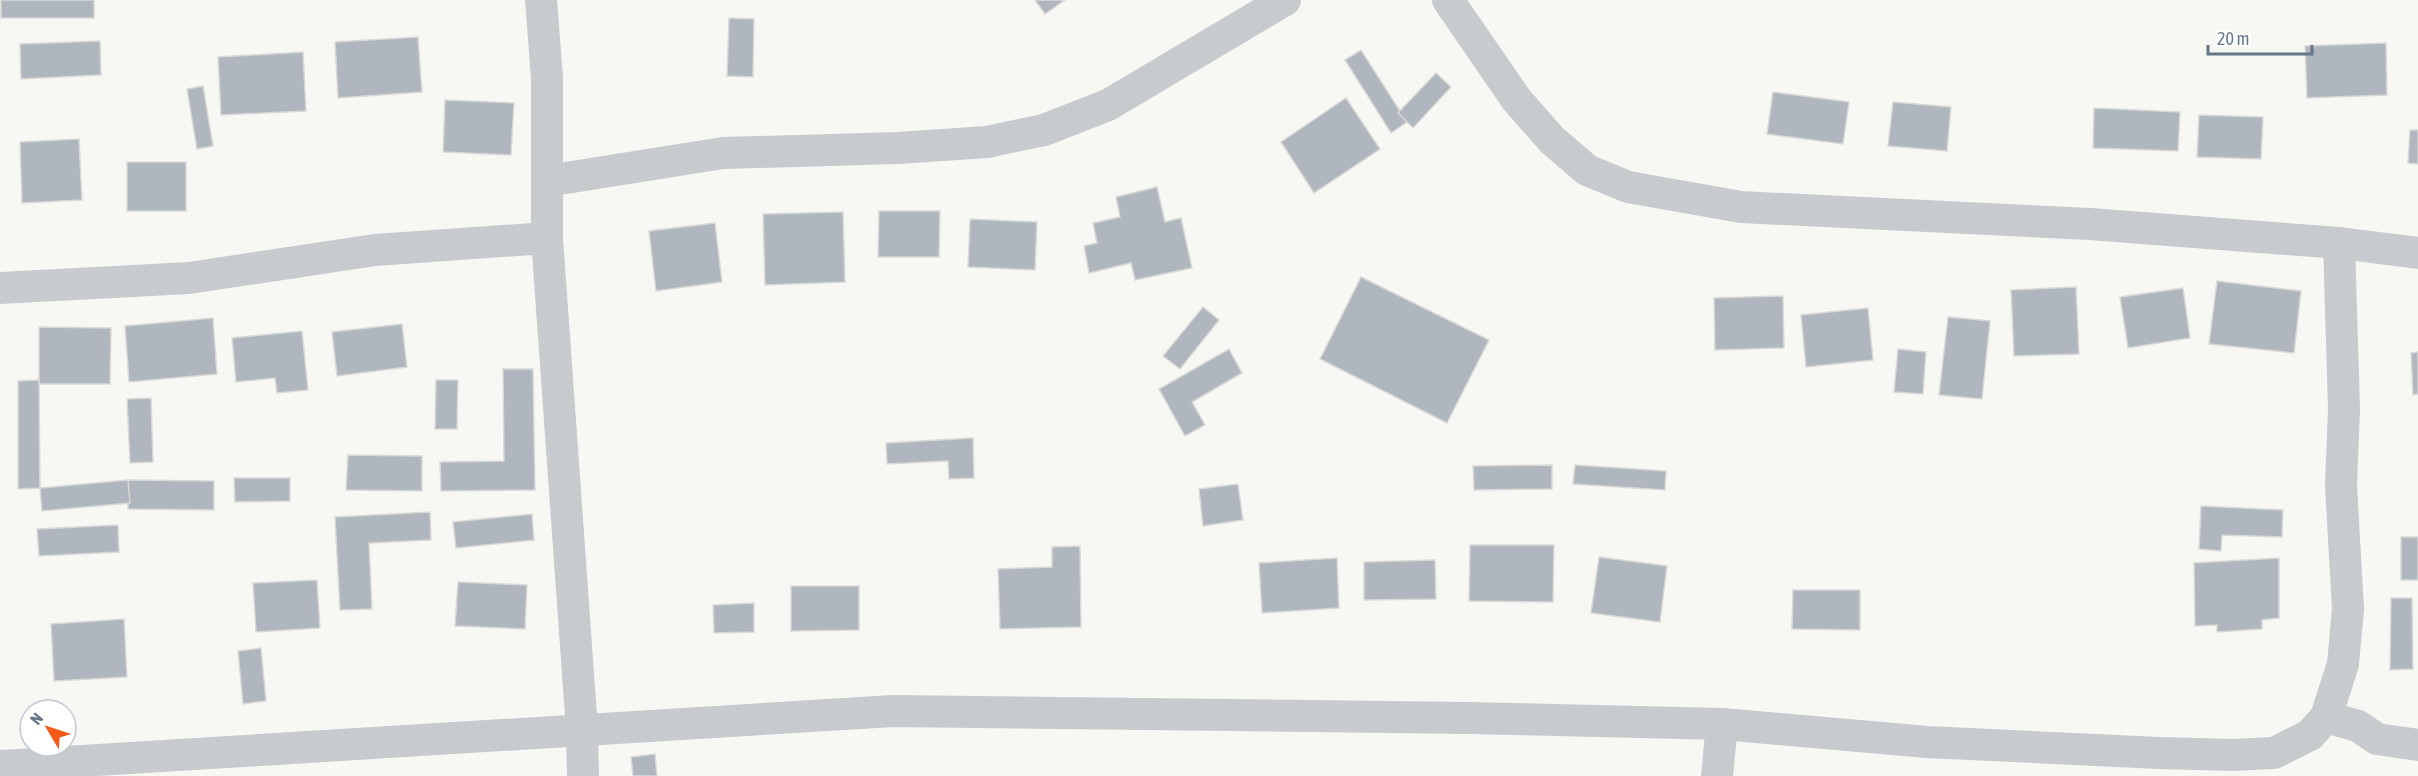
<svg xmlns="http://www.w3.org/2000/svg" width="2418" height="776" font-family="'Asap Condensed',sans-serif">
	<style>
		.building { fill: #afb6bd; stroke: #d9d9d7; stroke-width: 1.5 }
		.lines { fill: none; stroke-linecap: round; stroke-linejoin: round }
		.street { stroke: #c7cbce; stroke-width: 32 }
	</style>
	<rect width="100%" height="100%" fill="#f7f8f4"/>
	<g class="building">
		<rect x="1" y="0" width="93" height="18"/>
		<path d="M 1035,0 L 1065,0 L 1045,14 Z"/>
		<path d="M 729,18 L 754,19 L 753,77 L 727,76 Z"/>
		<path d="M 418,37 L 422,92 L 338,98 L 335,42 Z"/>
		<path d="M 100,41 L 101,75 L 21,79 L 20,44 Z"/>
		<path d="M 2386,43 L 2387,95 L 2307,98 L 2305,46 Z"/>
		<path d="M 1361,50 L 1407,122 L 1391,133 L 1345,60 Z"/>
		<path d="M 303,52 L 306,111 L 221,115 L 218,57 Z"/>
		<path d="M 1436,73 L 1451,87 L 1413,128 L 1398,113 Z"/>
		<path d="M 203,86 L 213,146 L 197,149 L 187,89 Z"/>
		<path d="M 1773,92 L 1849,102 L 1843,144 L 1767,134 Z"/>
		<path d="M 1346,98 L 1380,149 L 1314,193 L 1281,142 Z"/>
		<path d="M 445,100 L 514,103 L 511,155 L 443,152 Z"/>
		<path d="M 1893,102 L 1951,107 L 1947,151 L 1888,146 Z"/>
		<path d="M 2094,108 L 2180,112 L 2178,151 L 2093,148 Z"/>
		<path d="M 2199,115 L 2263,117 L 2261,159 L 2197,157 Z"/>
		<path d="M 2410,130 L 2418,130 L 2418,164 L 2408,163 Z"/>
		<path d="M 79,139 L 82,200 L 22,203 L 20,142 Z"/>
		<rect x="127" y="162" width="59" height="49"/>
		<path d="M 1157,187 L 1165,222 L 1181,218 L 1192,268 L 1135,280 L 1131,263 L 1089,273 L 1084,246 L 1097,243 L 1093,223 L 1120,217 L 1116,197 Z"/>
		<path d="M 879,211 L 940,211 L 939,257 L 878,257 Z"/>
		<path d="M 843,212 L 845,282 L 765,285 L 763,214 Z"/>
		<path d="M 970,219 L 1037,222 L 1035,270 L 968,267 Z"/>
		<path d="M 715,223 L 722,282 L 656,291 L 649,231 Z"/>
		<path d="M 1361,277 L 1489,340 L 1447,423 L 1320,359 Z"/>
		<path d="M 2217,281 L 2301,291 L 2294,353 L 2209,344 Z"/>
		<path d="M 2076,287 L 2079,354 L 2014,356 L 2011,290 Z"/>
		<path d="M 2183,288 L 2190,338 L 2128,348 L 2120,297 Z"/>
		<path d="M 1783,296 L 1784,348 L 1715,350 L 1714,298 Z"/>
		<path d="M 1203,307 L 1219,320 L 1180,369 L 1163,356 Z"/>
		<path d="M 1868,308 L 1873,360 L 1806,367 L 1801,315 Z"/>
		<path d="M 1948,317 L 1990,321 L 1982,399 L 1939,395 Z"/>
		<path d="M 213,318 L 217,374 L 129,382 L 125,326 Z"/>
		<path d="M 402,324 L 407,367 L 337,376 L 332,332 Z"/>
		<path d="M 39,327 L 111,328 L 110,384 L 39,384 Z"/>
		<path d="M 302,331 L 308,390 L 277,393 L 275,378 L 236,382 L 232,338 Z"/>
		<path d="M 1229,349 L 1242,373 L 1192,402 L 1205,425 L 1185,436 L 1159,389 Z"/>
		<path d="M 1898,349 L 1926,352 L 1923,394 L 1894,392 Z"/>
		<path d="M 2418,352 L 2418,394 L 2413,395 L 2411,353 Z"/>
		<path d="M 503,369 L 533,369 L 535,490 L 441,491 L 440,462 L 504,461 Z"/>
		<path d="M 39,380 L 40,488 L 18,489 L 18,381 Z"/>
		<path d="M 436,380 L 458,380 L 457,429 L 435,429 Z"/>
		<path d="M 151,398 L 153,462 L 130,463 L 127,399 Z"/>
		<path d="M 973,438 L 974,478 L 949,479 L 948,461 L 887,464 L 886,443 Z"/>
		<path d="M 348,455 L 422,456 L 422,491 L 346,490 Z"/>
		<path d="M 1552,465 L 1552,489 L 1474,490 L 1473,466 Z"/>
		<path d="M 1575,465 L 1666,471 L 1665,490 L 1573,484 Z"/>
		<path d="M 234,478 L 290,478 L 290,501 L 235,502 Z"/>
		<path d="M 128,480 L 214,481 L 214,510 L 128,509 Z"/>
		<path d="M 128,480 L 130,503 L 42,511 L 40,488 Z"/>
		<path d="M 1238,484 L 1243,520 L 1203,526 L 1199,489 Z"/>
		<path d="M 2201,506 L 2283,510 L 2282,537 L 2222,535 L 2221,551 L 2199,549 Z"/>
		<path d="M 430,512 L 431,540 L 369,543 L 372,609 L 340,610 L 335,517 Z"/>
		<path d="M 532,514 L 534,540 L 456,548 L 453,522 Z"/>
		<path d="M 118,525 L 119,552 L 39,556 L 37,529 Z"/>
		<rect x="2401" y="537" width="17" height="43"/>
		<path d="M 1470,545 L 1554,545 L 1553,602 L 1469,601 Z"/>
		<path d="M 1080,546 L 1081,627 L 1000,629 L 998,569 L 1052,567 L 1052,547 Z"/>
		<path d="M 1599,557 L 1667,566 L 1660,622 L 1591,613 Z"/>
		<path d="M 1337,558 L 1339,608 L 1262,613 L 1259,563 Z"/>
		<path d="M 2279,558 L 2279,618 L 2262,620 L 2262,629 L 2217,632 L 2217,625 L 2195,626 L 2194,563 Z"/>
		<path d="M 1435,560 L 1436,599 L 1364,600 L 1364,562 Z"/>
		<path d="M 317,580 L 320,628 L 256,632 L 253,583 Z"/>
		<path d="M 458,582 L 527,585 L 525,629 L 455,626 Z"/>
		<path d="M 791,586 L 859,586 L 859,630 L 791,631 Z"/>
		<path d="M 1793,590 L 1860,590 L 1860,630 L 1792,629 Z"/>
		<path d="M 2391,598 L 2412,598 L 2413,669 L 2390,670 Z"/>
		<path d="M 754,603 L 754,632 L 714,633 L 713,605 Z"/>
		<path d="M 124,619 L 127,677 L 54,681 L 51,624 Z"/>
		<path d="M 261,648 L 266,701 L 243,704 L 238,651 Z"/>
		<path d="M 655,754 L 657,776 L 633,776 L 631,757 Z"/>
	</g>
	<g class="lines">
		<g class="street">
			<path d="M 541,0 L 547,78 L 547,238 L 582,730 L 583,776"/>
			<path d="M 1448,0 L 1516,99 L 1552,140 L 1587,170 L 1628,187 L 1741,207 L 2090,224 L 2339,243 L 2418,253"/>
			<path d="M 547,181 L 723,153 L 898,148 L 987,142 L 1044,130 L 1108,105 L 1285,0"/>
			<path d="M 0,288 L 189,278 L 375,250 L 547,238"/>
			<path d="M 2326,717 L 2358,726 L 2377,739 L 2418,745"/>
			<path d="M 0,766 L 893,711 L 1468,718 L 1722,724 L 1927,742 L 2159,753 L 2233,755 L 2274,753 L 2310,735 L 2326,717 L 2343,664 L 2348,609 L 2341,486 L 2344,409 L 2339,243"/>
			<path d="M 1717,776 L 1722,724"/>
		</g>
	</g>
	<g transform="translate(48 728) rotate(309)"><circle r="28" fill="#ffffff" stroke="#c1c8cf" stroke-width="1.5"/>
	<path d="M0-4.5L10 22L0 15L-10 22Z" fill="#f35919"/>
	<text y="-9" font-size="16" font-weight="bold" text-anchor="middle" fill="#647688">N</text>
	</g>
	<path d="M2208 45v9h104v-9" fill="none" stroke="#647688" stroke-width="3"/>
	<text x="2217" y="45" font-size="18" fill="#647688" stroke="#ffffff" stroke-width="4.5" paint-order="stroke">20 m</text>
</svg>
